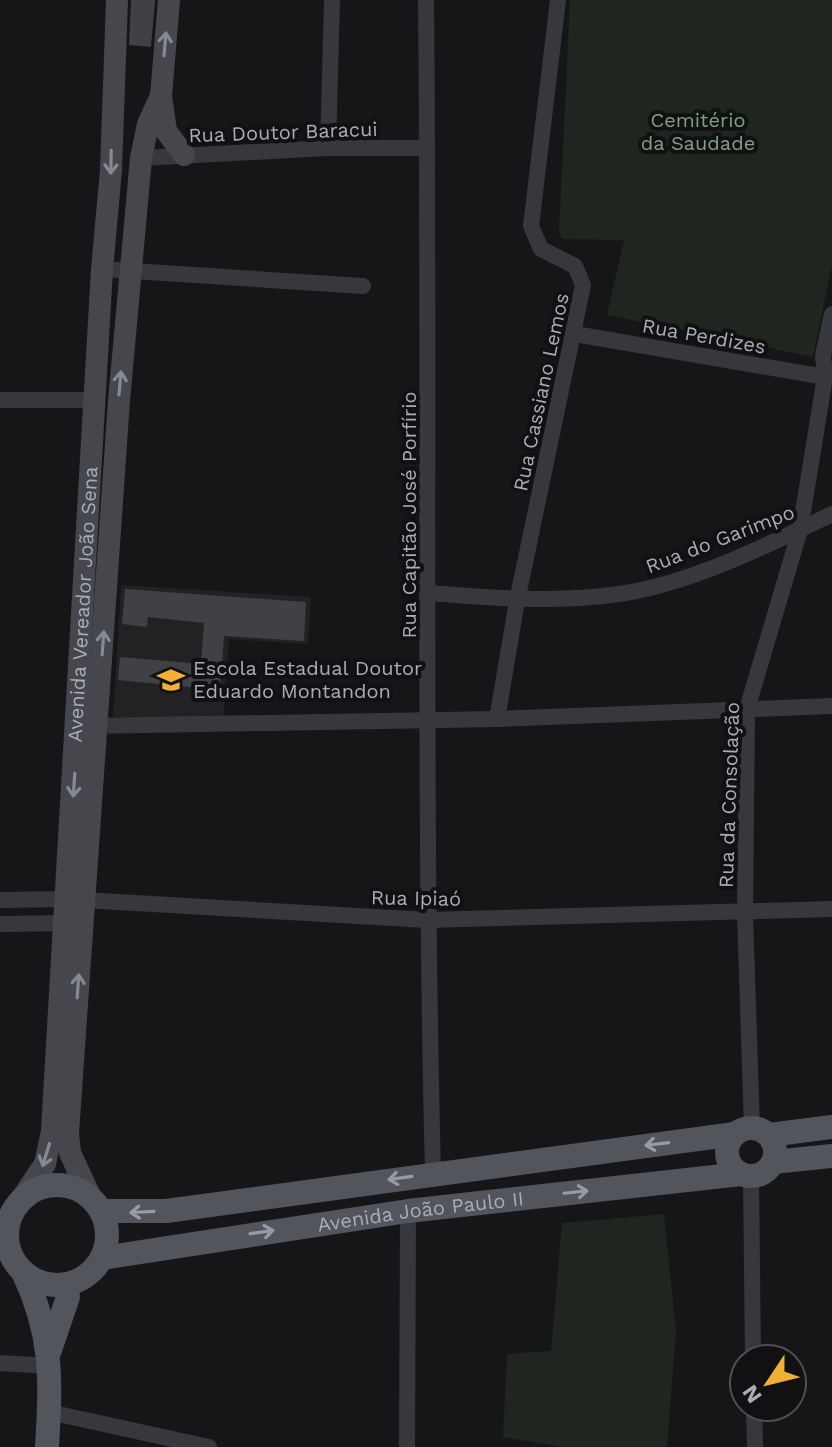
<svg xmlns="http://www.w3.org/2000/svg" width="832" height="1447" font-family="'Work Sans',sans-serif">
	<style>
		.built { fill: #222225 }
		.green { fill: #1e261f }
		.building { fill: #404145 }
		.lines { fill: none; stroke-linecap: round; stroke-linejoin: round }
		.minor { stroke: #37383d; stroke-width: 16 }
		.secondary { stroke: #45474d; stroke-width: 22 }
		.primary { stroke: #53555c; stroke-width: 24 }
		.oneway { stroke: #858993 }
		.oneway2 { stroke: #979ba6 }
		.labels { text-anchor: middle; stroke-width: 8; stroke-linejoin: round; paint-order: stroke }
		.park-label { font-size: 20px; fill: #7fa381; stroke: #111113 }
		.street-label { font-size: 20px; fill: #a8adb8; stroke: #111113 }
		.poi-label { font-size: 20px; fill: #a8adb8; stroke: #111113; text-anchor: start }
	</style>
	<rect width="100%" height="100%" fill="#161618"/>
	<path class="built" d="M 121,585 L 311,597 L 308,644 L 229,639 L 223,717 L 113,717 Z"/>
	<g class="green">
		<path d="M 570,0 L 832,0 L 832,265 L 813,357 L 607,315 L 624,240 L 563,239 L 559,232 Z"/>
		<path d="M 664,1214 L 676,1331 L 667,1447 L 561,1447 L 503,1437 L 507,1354 L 551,1351 L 562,1223 Z"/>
	</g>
	<g class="building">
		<path d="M 131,0 L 155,0 L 151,47 L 129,45 Z"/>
		<path d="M 125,589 L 306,602 L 304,641 L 224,636 L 220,690 L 118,680 L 120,657 L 201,664 L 204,623 L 148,617 L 147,627 L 122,624 Z"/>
	</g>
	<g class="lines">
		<g class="minor">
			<path d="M 426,0 C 430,391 423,782 433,1173"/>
			<path d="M 328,148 L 332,0"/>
			<path d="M 141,158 L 328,148 L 427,148"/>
			<path d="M 102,269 L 363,286"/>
			<path d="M 575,334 L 825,377"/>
			<path d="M 0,400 L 95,400"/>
			<path d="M 429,593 C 492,598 556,603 619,594 C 690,584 768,545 832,514"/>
			<path d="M 497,719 L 517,601 L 583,285 L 575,266 L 541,249 L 531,226 L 558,0"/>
			<path d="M 87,726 L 497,719 L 832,706"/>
			<path d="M 0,900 L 66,899 L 427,920 L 832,909"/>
			<path d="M 0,924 L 74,923"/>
			<path d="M 752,1128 L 745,913 L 747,709 L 800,530 L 825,377 L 823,356 L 832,314"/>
			<path d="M 751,1176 L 753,1359"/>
			<path d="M 0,1363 L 49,1366"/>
			<path d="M 754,1407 L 755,1447"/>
			<path d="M 49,1412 L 209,1447"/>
			<path d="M 407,1447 L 408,1211"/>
		</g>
		<g class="secondary">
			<path d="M 161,96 L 166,131 L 184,155"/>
			<path d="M 91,1198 L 70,1153 L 68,1133 L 119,401 L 141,158 L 148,124 L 161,96 L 169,0"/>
			<path id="s1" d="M 20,1201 L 45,1164 L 52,1131 L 102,269 L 111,170 L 117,0"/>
		</g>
		<g class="primary">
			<circle cx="751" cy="1152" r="24"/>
			<path d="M 769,1135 L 832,1127"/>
			<path d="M 773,1162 L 832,1156"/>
			<circle cx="57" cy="1235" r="50"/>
			<path d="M 101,1211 L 166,1211 L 735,1134"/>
			<path id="s2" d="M 102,1258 L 408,1211 L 741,1174"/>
			<path d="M 23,1272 C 53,1335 51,1379 47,1447"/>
			<path d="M 50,1350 L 68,1297 L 66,1285"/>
		</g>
	</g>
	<defs><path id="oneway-shaft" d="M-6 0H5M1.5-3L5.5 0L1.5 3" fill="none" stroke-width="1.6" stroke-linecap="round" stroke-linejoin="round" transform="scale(2)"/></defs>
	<g class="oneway">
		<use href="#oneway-shaft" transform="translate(165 44) rotate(-85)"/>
		<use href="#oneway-shaft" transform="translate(111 162) rotate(91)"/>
		<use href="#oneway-shaft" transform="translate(120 383) rotate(-85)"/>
		<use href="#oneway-shaft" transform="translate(103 643) rotate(-86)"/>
		<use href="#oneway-shaft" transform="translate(74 785) rotate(94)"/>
		<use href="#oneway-shaft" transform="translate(78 986) rotate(-86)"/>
		<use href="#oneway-shaft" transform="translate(46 1155) rotate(107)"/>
	</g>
	<g class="oneway2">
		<use href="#oneway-shaft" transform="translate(657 1144) rotate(173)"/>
		<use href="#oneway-shaft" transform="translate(400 1178) rotate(172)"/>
		<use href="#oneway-shaft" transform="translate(576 1192) rotate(-6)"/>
		<use href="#oneway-shaft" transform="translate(142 1212) rotate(177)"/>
		<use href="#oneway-shaft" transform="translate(262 1232) rotate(-8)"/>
	</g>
	<defs>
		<g id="school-bare" transform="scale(2.16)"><path d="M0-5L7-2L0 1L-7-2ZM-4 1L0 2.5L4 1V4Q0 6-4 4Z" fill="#f2b134" stroke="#111113" stroke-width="2.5" paint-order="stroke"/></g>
	</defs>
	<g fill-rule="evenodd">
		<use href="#school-bare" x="171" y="680"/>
	</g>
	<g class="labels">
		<g class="park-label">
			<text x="698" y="127">Cemitério<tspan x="698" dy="23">da Saudade</tspan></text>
		</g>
		<g class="street-label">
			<text transform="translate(283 132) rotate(-2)" y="7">Rua Doutor Baracui</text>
			<text transform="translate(704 336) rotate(10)" y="7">Rua Perdizes</text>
			<text transform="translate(541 392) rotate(-78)" y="7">Rua Cassiano Lemos</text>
			<text transform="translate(409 515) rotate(-90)" y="7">Rua Capitão José Porfírio</text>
			<text transform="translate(720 539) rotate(-21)" y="7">Rua do Garimpo</text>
			<text dy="7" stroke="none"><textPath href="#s1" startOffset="606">Avenida Vereador João Sena</textPath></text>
			<text transform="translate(729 795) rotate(-88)" y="7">Rua da Consolação</text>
			<text transform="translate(416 898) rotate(1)" y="7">Rua Ipiaó</text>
			<text dy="7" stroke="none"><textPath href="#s2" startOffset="322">Avenida João Paulo II</textPath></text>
		</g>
		<g class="poi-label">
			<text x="193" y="675">Escola Estadual Doutor<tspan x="193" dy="23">Eduardo Montandon</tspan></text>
		</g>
	</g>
	<g transform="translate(768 1383) rotate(235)"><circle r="38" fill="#111113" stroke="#4d4f55" stroke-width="2"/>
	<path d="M0-6L14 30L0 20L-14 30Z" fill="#f2b134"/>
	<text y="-12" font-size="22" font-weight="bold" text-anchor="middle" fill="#a8adb8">N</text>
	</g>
</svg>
